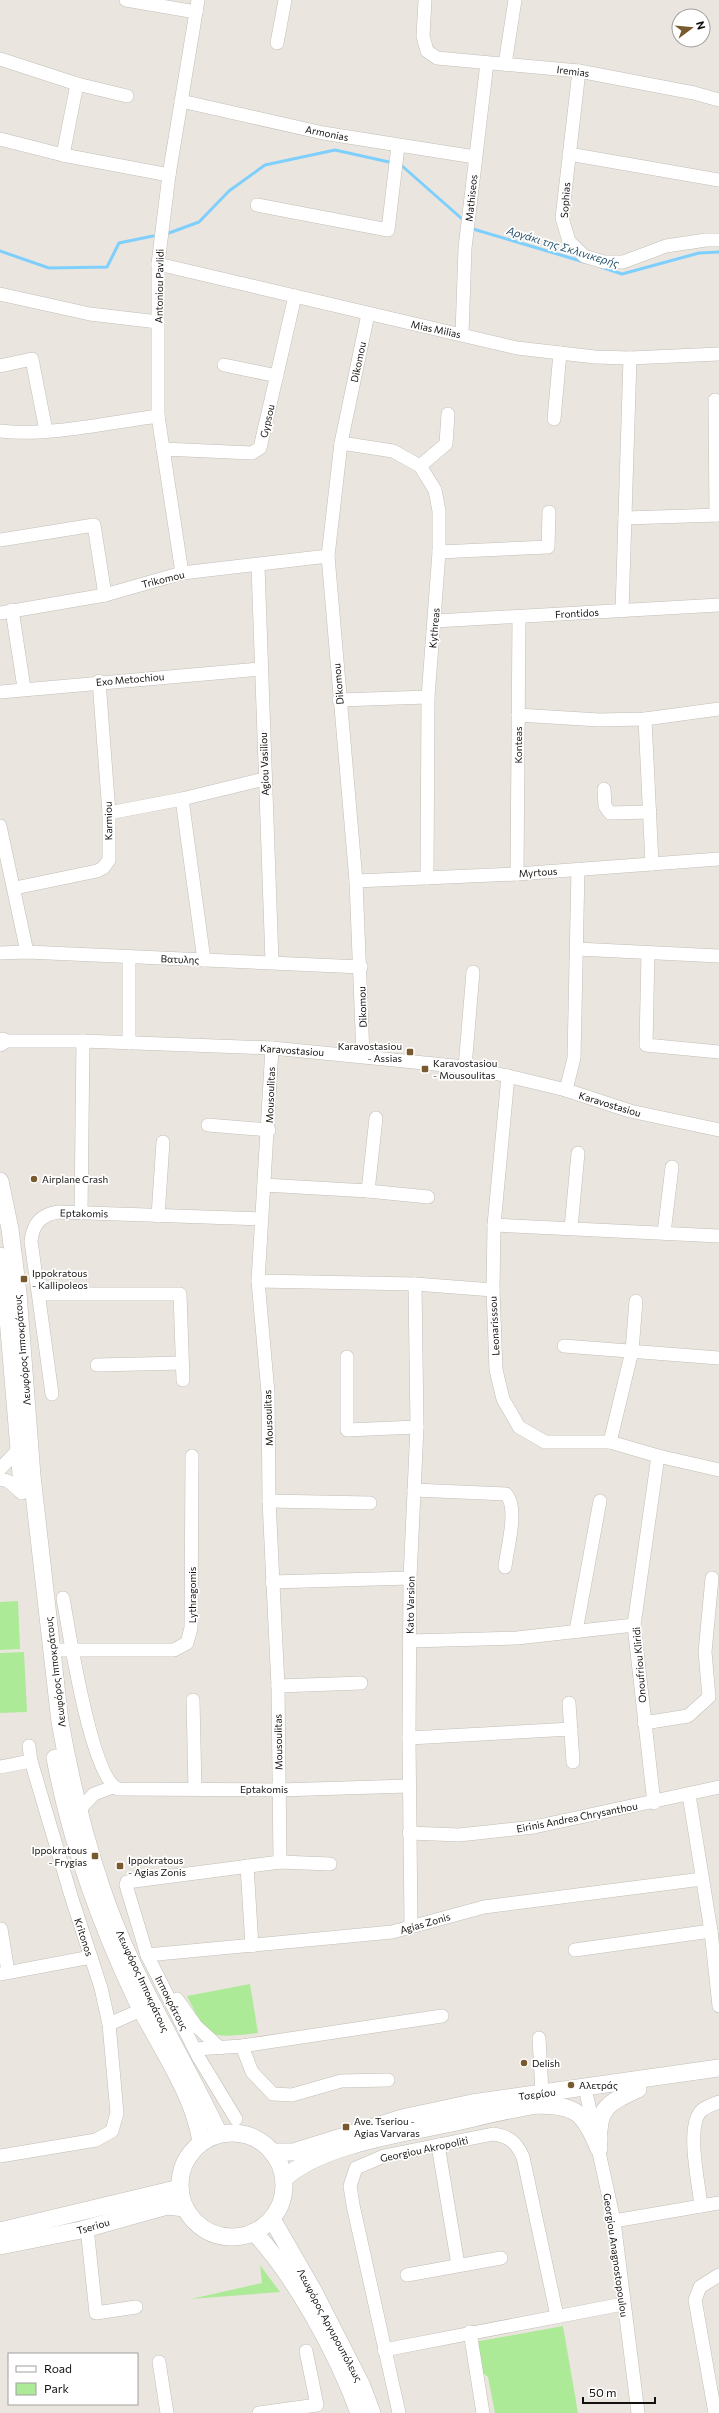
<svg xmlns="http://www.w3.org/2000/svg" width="719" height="2413" font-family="Commissioner,sans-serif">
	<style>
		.green { fill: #adea98 }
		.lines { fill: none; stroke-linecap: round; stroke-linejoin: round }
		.stream { stroke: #7fcffd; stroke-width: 3 }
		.minor-casing { stroke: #c2beb7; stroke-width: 14 }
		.major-casing { stroke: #c2beb7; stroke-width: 18 }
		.minor { stroke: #fff; stroke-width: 13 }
		.major { stroke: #fff; stroke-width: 17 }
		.poi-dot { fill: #785a2e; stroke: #fff; stroke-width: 1.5 }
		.labels { text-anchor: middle; stroke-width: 3.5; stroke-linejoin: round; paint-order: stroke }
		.street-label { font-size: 10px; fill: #13110f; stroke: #fff }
		.poi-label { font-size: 10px; fill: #13110f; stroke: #fff; text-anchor: start }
		.water-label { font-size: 11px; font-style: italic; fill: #27536b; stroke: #fff }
	</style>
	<rect width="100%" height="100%" fill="#eae6df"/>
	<g class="green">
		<path d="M 18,1601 L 20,1649 L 0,1650 L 0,1602 Z"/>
		<path d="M 24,1652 L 27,1712 L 0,1713 L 0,1653 Z"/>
		<path d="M 250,1984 L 258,2033 C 209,2038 209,2041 187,1996 Z"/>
		<path d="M 260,2265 L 280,2292 L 191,2299 L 262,2283 Z"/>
		<path d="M 563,2326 L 578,2413 L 495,2413 L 488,2377 L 479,2370 L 474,2342 Z"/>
	</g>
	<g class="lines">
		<g class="stream">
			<path d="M 401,165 L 461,218"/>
			<path d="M 473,229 L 584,262"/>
			<path d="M 169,233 L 199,222 L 229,191 L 265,165 L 335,150 L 389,162"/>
			<path d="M 0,251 L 49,268 L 107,267 L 119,243 L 153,236"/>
			<path d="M 601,267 L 622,274 L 699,253 L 719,252"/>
		</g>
		<g class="minor-casing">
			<g id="minor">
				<path d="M 126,0 L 196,12"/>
				<path d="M 425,0 L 423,36 L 427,51 L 437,58 L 579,71 L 694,93 L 719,100"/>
				<path d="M 277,43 L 285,0"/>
				<path d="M 0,59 L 77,84 L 127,96"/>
				<path d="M 505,64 L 515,0"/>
				<path d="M 579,71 L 562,218 L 569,241 L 584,256 L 604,262 L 623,262 L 666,246 L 706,240 L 719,240"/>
				<path d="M 181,101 L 323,133 L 475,157"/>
				<path d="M 0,139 L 63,155 L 169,175"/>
				<path d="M 569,154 L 719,180"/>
				<path d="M 63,155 L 77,84"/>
				<path d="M 257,205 L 388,230 L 398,146"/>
				<path d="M 158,264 L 517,348 L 595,357 L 630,358 L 719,354"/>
				<path d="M 0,294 L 90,314 L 158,322"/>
				<path d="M 462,334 L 465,248 L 487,63"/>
				<path d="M 224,365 L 277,376"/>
				<path d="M 0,366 L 32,359 L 46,431"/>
				<path d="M 715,400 L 716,515"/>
				<path d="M 554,419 L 560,353"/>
				<path d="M 0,431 C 45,437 112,422 158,416"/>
				<path d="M 341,443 L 393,451 L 420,466 L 435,490 L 439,511 L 439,552 L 428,697 L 427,878"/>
				<path d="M 163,449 L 252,453 L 260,448 L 295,296"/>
				<path d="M 420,466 L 446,444 L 448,414"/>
				<path d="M 625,518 L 719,515"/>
				<path d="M 0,540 L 94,525 L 105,595"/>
				<path d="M 439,552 L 548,547 L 549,512"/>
				<path d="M 258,566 L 272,962"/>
				<path d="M 182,573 L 158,416 L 158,264 L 169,175 L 198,0"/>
				<path d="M 12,610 L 24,688"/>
				<path d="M 622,611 L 630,358"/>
				<path d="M 0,613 L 105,595 L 182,573 L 328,556"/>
				<path d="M 435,621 L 719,605"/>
				<path d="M 0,692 L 260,669"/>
				<path d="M 339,700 L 428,697"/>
				<path d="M 518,715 L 599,720 L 645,719 L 719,709"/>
				<path d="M 645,719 L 652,864"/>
				<path d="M 604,789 L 605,806 L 610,813 L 650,812"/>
				<path d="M 182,799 L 204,960"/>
				<path d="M 109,813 L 182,799 L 264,779"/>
				<path d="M 0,826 L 27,952"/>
				<path d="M 517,874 L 519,617"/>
				<path d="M 356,881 L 517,874 L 719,859"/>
				<path d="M 15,888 L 97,871 L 103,868 L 109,860 L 109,813 L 99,681"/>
				<path d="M 577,949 L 719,956"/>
				<path d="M 0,953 L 27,952 L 361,967"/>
				<path d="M 648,953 L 646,1045 L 719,1052"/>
				<path d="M 0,1041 L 83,1041 L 272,1048 L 465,1067 L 508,1076 L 566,1090 L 630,1111 L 719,1130"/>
				<path d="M 129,1043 L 129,957"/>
				<path d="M 272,1048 L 258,1281 L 268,1393 L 269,1501 L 278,1686 L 280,1862"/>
				<path d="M 363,1056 L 356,881 L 328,556 L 341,443 L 368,314"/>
				<path d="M 465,1067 L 473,972"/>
				<path d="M 508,1076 L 494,1225 L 493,1290 L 496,1370 L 503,1399 L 519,1427 L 545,1442 L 610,1442 L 658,1456 L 719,1470"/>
				<path d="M 566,1090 L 574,1058 L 578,869"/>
				<path d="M 208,1125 L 269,1130"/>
				<path d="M 264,1185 L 368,1191 L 428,1197"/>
				<path d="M 368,1191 L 376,1118"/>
				<path d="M 81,1213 L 83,1041"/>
				<path d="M 158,1216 L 163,1142"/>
				<path d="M 494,1225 L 719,1236"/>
				<path d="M 571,1228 L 578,1153"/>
				<path d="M 664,1233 L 672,1167"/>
				<path d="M 258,1281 L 415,1284 L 493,1290"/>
				<path d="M 39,1294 L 180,1294 L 183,1380"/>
				<path d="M 564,1346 L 719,1358"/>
				<path d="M 347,1357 L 347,1430 L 417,1427"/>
				<path d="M 97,1365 L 182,1363"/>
				<path d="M 52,1394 L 31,1241 C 33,1223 42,1214 59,1212 L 260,1219"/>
				<path d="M 610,1442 L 632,1351 L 636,1301"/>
				<path d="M 0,1469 L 18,1450"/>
				<path d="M 0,1479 L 8,1481 L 22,1493"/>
				<path d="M 414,1490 L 506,1494 C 519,1508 507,1548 505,1567"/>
				<path d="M 269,1501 L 370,1503"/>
				<path d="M 272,1582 L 410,1578"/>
				<path d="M 63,1598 C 69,1631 91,1777 118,1789 L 279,1790 L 409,1786"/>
				<path d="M 576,1631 L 600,1501"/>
				<path d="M 410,1641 L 517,1638 L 634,1625"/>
				<path d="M 52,1650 L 174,1650 L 187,1643 L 191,1628 L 192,1456"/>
				<path d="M 278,1686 L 361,1683"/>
				<path d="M 193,1700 L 195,1789"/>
				<path d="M 569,1703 L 573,1762"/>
				<path d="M 644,1723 L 688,1716 L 709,1697 L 705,1652 L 712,1578"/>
				<path d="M 409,1738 L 571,1729"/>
				<path d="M 0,1767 L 31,1761"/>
				<path d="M 689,1795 L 711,1931 L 719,2006"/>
				<path d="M 654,1803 L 634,1625 L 658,1456"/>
				<path d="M 80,1809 L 94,1794 L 113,1787"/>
				<path d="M 409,1833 L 459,1835 L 534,1827 L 719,1787"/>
				<path d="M 247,1866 L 252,1946"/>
				<path d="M 411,1926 L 409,1738 L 410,1578 L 417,1427 L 415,1284"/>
				<path d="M 1,1929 L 8,1972"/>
				<path d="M 575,1950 L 711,1931"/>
				<path d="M 147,1955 L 392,1932 L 484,1907 L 702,1879"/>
				<path d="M 0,1974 L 91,1957"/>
				<path d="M 177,1999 L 196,2026 L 220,2048"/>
				<path d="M 109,2024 L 141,2010"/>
				<path d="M 539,2038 L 542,2093"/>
				<path d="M 242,2046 L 252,2072 L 273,2094 L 292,2095 L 341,2081 L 388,2080"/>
				<path d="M 196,2049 L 242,2046 L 442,2016"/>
				<path d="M 587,2097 L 614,2221 L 638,2413"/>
				<path d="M 236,2119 L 199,2058 L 147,1955 L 126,1885 L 127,1882 L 280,1862 L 330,1864"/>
				<path d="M 438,2145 L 458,2265"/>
				<path d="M 0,2156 L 96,2140 L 112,2131 L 117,2113 L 109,2024 L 101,1988 L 72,1899 L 31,1761 L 29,1746"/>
				<path d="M 701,2206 C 699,2184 685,2125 702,2110 C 707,2106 714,2104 719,2102"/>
				<path d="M 614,2221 L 719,2203"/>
				<path d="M 87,2228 L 96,2313 L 136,2307"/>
				<path d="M 407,2275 L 501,2258"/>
				<path d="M 470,2332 L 483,2413"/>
				<path d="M 384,2350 L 623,2304"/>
				<path d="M 159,2362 L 167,2413"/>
				<path d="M 259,2413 L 317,2405 L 306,2351"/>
				<path d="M 399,2413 L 353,2205 L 350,2186 L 356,2168 L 384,2156 L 493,2134 C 509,2136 516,2142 523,2157 L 557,2316"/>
				<path d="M 715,2413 L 695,2300 L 700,2287 L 719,2275"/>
			</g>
		</g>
		<g class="major-casing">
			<g id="major">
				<path d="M 0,1043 L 3,1041"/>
				<path d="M 0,1181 L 10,1229 L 18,1293 L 32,1476 L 60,1722 C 70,1777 83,1833 101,1886 C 129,1973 181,2052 219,2134"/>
				<path d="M 0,1256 L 8,1318 L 22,1485"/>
				<path d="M 55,1758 C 71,1843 99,1921 136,1999 C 158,2045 193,2091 201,2142"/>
				<path d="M 536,2105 C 576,2105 584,2112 599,2149"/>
				<circle cx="232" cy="2185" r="52"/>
				<path d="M 599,2141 C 597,2107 610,2102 638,2089"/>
				<path d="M 272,2152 L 293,2152 L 402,2118 L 472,2103 L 719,2068"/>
				<path d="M 284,2179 C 319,2145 404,2133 452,2123 C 483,2116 513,2108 544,2104"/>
				<path d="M 272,2219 L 314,2292 L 361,2384 L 372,2413"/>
				<path d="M 0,2231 L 180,2188"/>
				<path d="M 254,2232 C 296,2277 338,2355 359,2413"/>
				<path d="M 0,2246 L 81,2230 L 167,2206 L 185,2208"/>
			</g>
		</g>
		<use href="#minor" class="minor"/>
		<use href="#major" class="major"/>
	</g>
	<g class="poi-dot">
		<rect x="406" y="1048" width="8" height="8" rx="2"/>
		<rect x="421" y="1065" width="8" height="8" rx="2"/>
		<circle cx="34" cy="1179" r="4"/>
		<rect x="20" y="1275" width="8" height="8" rx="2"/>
		<rect x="91" y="1852" width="8" height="8" rx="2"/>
		<rect x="116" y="1862" width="8" height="8" rx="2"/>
		<circle cx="524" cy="2063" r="4"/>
		<circle cx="571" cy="2085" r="4"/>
		<rect x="342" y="2123" width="8" height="8" rx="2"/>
	</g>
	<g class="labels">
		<g class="street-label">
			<text transform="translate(573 71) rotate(7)" y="4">Iremias</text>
			<text transform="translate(327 133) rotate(11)" y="4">Armonias</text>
			<text transform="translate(471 198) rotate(-84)" y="4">Mathiseos</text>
			<text transform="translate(565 200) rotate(-86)" y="4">Sophias</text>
			<text transform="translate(159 286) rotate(-89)" y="4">Antoniou Pavlidi</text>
			<text transform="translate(436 329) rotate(12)" y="4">Mias Milias</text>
			<text transform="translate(358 362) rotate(-78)" y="4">Dikomou</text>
			<text transform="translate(267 421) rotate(-77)" y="4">Gypsou</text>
			<text transform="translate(163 579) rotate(-14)" y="4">Trikomou</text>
			<text transform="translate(577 613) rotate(-3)" y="4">Frontidos</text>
			<text transform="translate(434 628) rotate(-85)" y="4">Kythreas</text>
			<text transform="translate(130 679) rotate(-5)" y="4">Exo Metochiou</text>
			<text transform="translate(338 684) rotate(-95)" y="4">Dikomou</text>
			<text transform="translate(518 745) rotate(-90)" y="4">Konteas</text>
			<text transform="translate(264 764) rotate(-92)" y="4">Agiou Vasiliou</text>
			<text transform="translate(108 821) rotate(-91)" y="4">Karmiou</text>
			<text transform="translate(538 872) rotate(-4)" y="4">Myrtous</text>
			<text transform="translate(180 959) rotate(2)" y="4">Βατυλης</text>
			<text transform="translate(362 1007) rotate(-92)" y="4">Dikomou</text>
			<text transform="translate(292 1050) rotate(4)" y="4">Karavostasiou</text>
			<text transform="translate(270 1095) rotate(-88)" y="4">Mousoulitas</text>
			<text transform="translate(610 1104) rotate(17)" y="4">Karavostasiou</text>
			<text transform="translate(84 1213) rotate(1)" y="4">Eptakomis</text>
			<text transform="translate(494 1326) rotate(-93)" y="4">Leonarisssou</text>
			<text transform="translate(22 1350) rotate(-95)" y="4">Λεωφόρος Ιπποκράτους</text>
			<text transform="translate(268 1418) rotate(-92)" y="4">Mousoulitas</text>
			<text transform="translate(192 1595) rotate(-90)" y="4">Lythragomis</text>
			<text transform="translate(410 1605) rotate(-89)" y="4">Kato Varsion</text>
			<text transform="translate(639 1665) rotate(-95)" y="4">Onoufriou Kliridi</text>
			<text transform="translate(55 1672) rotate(-97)" y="4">Λεωφόρος Ιπποκράτους</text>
			<text transform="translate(278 1742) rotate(-91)" y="4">Mousoulitas</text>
			<text x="264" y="1793">Eptakomis</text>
			<text transform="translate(577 1817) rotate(-11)" y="4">Eirinis Andrea Chrysanthou</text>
			<text transform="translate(425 1923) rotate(-16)" y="4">Agias Zonis</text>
			<text transform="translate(84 1937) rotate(72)" y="4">Kritonos</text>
			<text transform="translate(143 1981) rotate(65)" y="4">Λεωφόρος Ιπποκράτους</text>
			<text transform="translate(172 2003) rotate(63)" y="4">Ιπποκράτους</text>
			<text transform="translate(537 2094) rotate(-8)" y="4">Τσερίου</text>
			<text transform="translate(424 2149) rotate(-12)" y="4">Georgiou Akropoliti</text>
			<text transform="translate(93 2226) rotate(-16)" y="4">Tseriou</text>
			<text transform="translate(616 2255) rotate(82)" y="4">Georgiou Anagnostopoulou</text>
			<text transform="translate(330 2325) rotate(62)" y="4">Λεωφόρος Αργυρουπόλεως</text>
		</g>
		<g class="poi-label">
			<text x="402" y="1050" text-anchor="end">Karavostasiou<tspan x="402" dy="12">- Assias</tspan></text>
			<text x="433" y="1067">Karavostasiou<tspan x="433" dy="12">- Mousoulitas</tspan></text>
			<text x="42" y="1183">Airplane Crash</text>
			<text x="32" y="1277">Ippokratous<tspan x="32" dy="12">- Kallipoleos</tspan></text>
			<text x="87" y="1854" text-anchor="end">Ippokratous<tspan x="87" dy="12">- Frygias</tspan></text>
			<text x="128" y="1864">Ippokratous<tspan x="128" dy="12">- Agias Zonis</tspan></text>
			<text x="532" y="2067">Delish</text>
			<text x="579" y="2089">Αλετράς</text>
			<text x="354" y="2125">Ave. Tseriou -<tspan x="354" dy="12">Agias Varvaras</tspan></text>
		</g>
		<g class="water-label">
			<text transform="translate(563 247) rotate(17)" y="4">Αργάκι της Σκλινικερής</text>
		</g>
	</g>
	<rect x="8" y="2353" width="130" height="52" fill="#ffffff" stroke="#a1a09f"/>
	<rect x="16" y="2366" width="20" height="6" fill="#ffffff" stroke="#a1a09f"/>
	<text x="44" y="2373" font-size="12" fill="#13110f">Road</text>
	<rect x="16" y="2383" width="20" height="12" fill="#adea98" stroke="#a1a09f"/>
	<text x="44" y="2393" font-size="12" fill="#13110f">Park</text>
	<g transform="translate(691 28) rotate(74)"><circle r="19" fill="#ffffff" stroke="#a1a09f"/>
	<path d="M0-3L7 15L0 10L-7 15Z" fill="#785a2e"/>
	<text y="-6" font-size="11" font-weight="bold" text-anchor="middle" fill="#13110f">N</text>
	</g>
	<path d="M583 2397v6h72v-6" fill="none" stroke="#13110f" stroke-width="2"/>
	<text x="589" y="2397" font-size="12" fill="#13110f" stroke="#ffffff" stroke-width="3" paint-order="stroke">50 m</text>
</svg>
